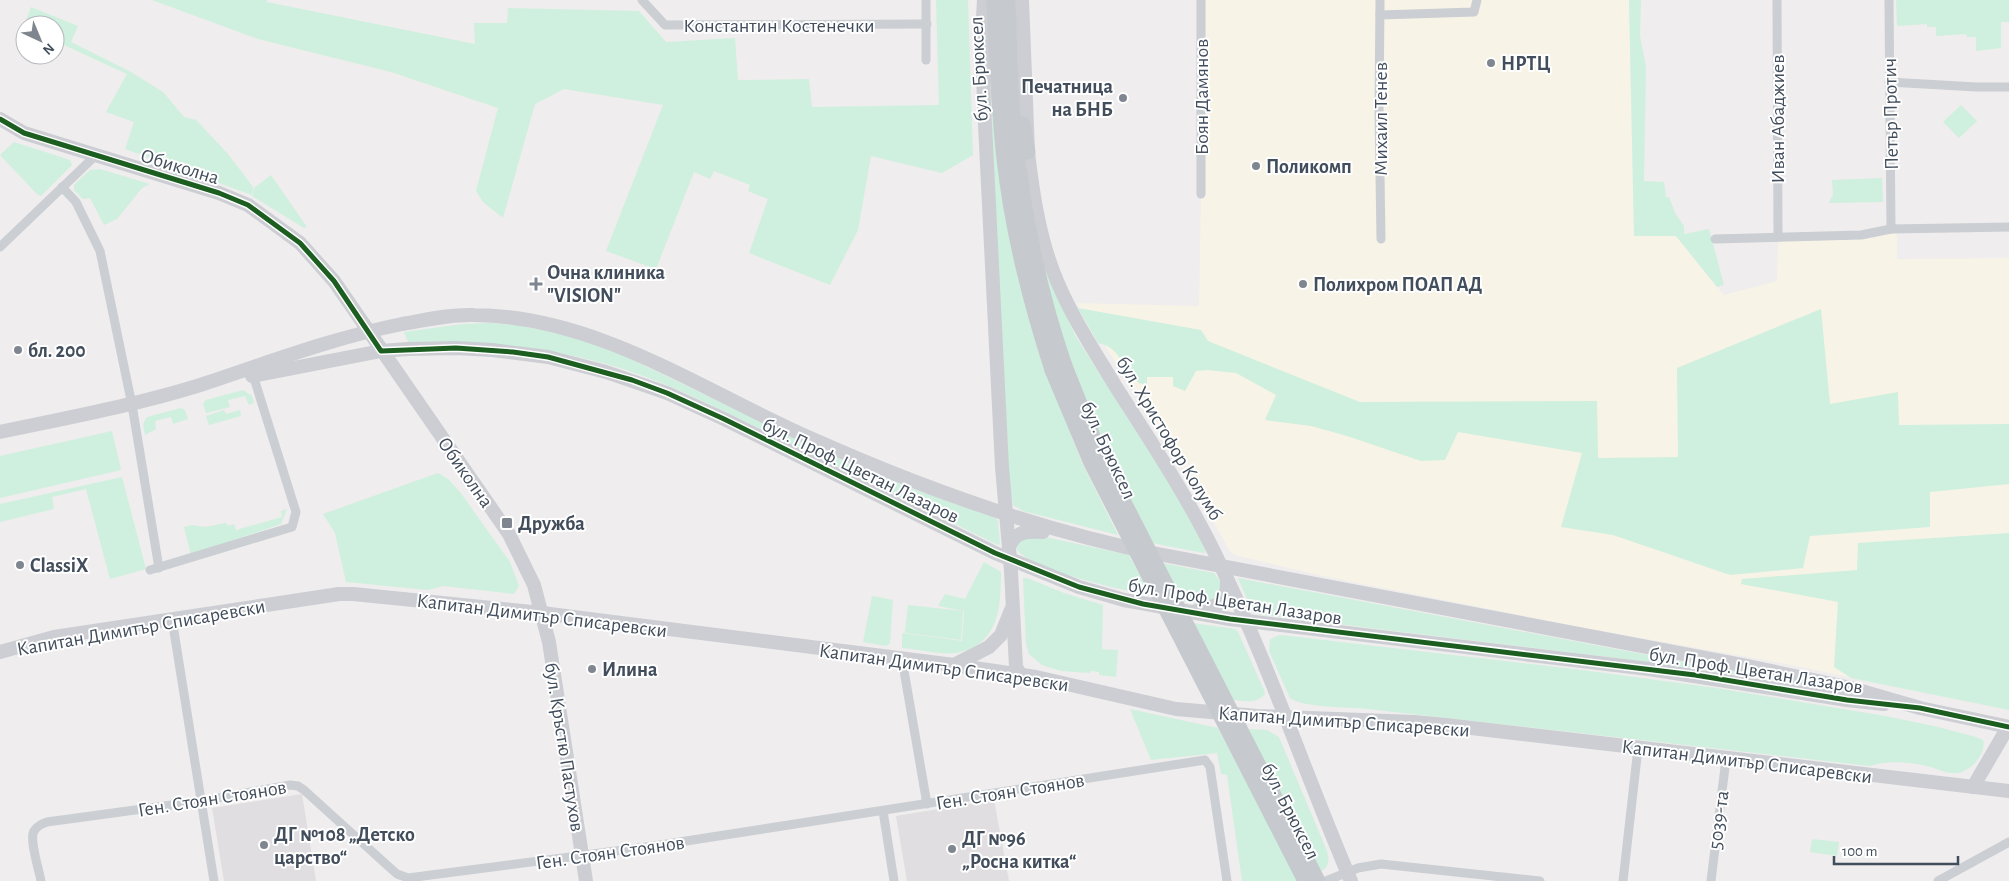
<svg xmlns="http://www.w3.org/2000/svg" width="2009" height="881" font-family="'Alegreya Sans',sans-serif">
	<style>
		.commercial { fill: #f7f3e7 }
		.education { fill: #e0dee0 }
		.green { fill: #cff0de }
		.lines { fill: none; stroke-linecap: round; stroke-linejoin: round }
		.street { stroke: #cbced2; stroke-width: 9 }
		.secondary { stroke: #ccced3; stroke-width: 14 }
		.primary { stroke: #c6c9ce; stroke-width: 15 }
		.primary-bridge { stroke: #c6c9ce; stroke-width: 15 }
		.cycleway-casing { stroke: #fff; stroke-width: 8 }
		.cycleway { stroke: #1b5e20; stroke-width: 5 }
		.poi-dot { fill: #7f868f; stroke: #fff; stroke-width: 2 }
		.labels { text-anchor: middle; stroke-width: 4; stroke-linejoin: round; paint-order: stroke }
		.street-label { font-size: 20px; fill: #434e5c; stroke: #fff }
		.poi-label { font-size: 20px; font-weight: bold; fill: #434e5c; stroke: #fff; text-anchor: start }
	</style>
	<rect width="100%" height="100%" fill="#efeded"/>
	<path class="commercial" d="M 1201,0 L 1629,0 L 1634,236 L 1676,236 L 1724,295 L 1777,281 L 1778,237 L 1891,229 L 1897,235 L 1897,259 L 2009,258 L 2009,710 L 1781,663 L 1580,627 L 1318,575 L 1235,555 L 1230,551 L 1163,435 L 1077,303 L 1199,306 L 1201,194 Z"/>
	<g class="education">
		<path d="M 302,794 L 316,881 L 224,881 L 212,808 Z"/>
		<path d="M 994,800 L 1009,881 L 907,881 L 896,816 Z"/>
	</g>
	<g class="green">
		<path d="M 152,0 L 267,0 L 267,2 L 475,44 L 474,23 L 507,23 L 508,8 L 639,11 L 666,42 L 735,38 L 738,80 L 809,79 L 812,107 L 939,105 L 936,0 L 968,0 L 973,155 L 942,173 L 871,156 L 858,230 L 830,285 L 749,253 L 768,199 L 748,191 L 750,185 L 714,171 L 710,179 L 694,172 L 656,269 L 606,251 L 663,105 L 564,89 L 535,104 L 503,218 L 483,202 L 476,191 L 498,108 L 391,72 L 258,39 Z"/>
		<path d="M 1629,0 L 1641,0 L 1640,36 L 1646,67 L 1644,181 L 1664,182 L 1666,197 L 1669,197 L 1675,213 L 1684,226 L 1684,234 L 1709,229 L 1724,285 L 1717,287 L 1676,236 L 1634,236 Z"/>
		<path d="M 1896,0 L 2009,0 L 2009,22 L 2001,22 L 2001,48 L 1976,51 L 1976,37 L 1967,37 L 1966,34 L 1936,36 L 1936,27 L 1927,27 L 1927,24 L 1897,26 Z"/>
		<path d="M 988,4 L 1046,372 L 1082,463 L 1118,535 L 1023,511 L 1013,505 L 1012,497 L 1010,496 L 992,141 Z"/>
		<path d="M 31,7 L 78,26 L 71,42 L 131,72 L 163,92 L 184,117 L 196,120 L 228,154 L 253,187 L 252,195 L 125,149 L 134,122 L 106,112 L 127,74 L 55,41 L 55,25 L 24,26 Z"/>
		<path d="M 1961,105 L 1977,121 L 1959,138 L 1943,122 Z"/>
		<path d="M 14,142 L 70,160 L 72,165 L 41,196 L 37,194 L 0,155 Z"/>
		<path d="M 100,169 L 150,184 L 142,188 L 117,219 L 104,225 L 90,198 L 83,199 L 74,190 L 74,185 L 90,170 Z"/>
		<path d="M 271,175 L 307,227 L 304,228 L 252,196 L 254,188 Z"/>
		<path d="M 1882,178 L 1883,202 L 1829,203 L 1833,194 L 1832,180 Z"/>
		<path d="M 1044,257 L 1060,302 L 1075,335 L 1179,499 L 1205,548 L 1205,552 L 1204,553 L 1152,543 L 1106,450 L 1062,341 L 1045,276 Z"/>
		<path d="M 1078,308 L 1201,330 L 1208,341 L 1360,402 L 1597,401 L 1598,458 L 1678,457 L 1677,368 L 1821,309 L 1830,404 L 1898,392 L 1899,425 L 2009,424 L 2009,484 L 1930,492 L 1930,527 L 1810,536 L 1803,568 L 1730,575 L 1613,535 L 1561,527 L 1582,453 L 1458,432 L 1445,460 L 1421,461 L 1347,436 L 1311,426 L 1265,420 L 1276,395 L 1236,373 L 1207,370 L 1196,371 L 1185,391 L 1173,386 L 1173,377 L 1147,377 L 1147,385 L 1139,383 C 1123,370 1121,347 1098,343 Z"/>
		<path d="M 490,323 L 517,325 L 567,335 L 612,350 L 832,456 L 913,489 L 996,518 L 998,521 L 1000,544 L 998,545 C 928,511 858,476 787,442 C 727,413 668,381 603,363 C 540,346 474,340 408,342 L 404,332 L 463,324 Z"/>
		<path d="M 243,390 L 252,396 L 254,403 L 249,405 L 245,396 L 228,400 L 230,407 L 206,413 L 203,404 L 206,400 Z"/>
		<path d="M 181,408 L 185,410 L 188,419 L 173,424 L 171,417 L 155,421 L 156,429 L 145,435 L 143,424 L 147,417 Z"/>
		<path d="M 224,410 L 226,414 L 240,410 L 241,416 L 209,425 L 206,416 Z"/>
		<path d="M 112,431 L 121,470 L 0,498 L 0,456 Z"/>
		<path d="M 438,473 L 448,479 L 460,492 L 510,562 L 519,586 L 514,594 L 443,586 L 428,590 L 346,582 L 335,533 L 323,514 Z"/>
		<path d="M 122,477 L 146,569 L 110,579 L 86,489 L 52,497 L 54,509 L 0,522 L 0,504 Z"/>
		<path d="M 287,509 L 281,524 L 191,555 L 184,527 L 192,525 L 205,527 L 226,523 L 228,526 L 234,524 L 236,530 L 282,517 L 281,511 Z"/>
		<path d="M 2009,533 L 2009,710 L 1851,678 L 1834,667 L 1838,602 L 1741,584 L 1742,579 L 1857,570 L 1858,543 Z"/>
		<path d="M 1036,535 L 1129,555 L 1151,596 C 1125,590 1028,570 1017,549 L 1018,540 Z"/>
		<path d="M 984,562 L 1001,572 C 1001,607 999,646 955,653 C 941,655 917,649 902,648 L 902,633 L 962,641 L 964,611 L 938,606 L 945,594 L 965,599 Z"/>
		<path d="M 1162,563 L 1214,573 L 1221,582 L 1221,597 L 1204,605 L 1182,601 Z"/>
		<path d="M 1023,578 L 1027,578 L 1064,593 L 1103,605 L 1102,649 L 1118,650 L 1116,677 L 1099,675 L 1099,672 L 1091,671 L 1090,673 L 1061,671 L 1042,665 L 1029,654 L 1026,644 Z"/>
		<path d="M 1238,578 L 1754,675 L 1755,677 L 1633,660 L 1256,614 L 1253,613 Z"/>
		<path d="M 872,596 L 893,600 L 890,643 L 886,646 L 863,642 Z"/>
		<path d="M 908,605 L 963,611 L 961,640 L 905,633 Z"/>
		<path d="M 1193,623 L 1235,629 L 1238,632 L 1264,690 L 1265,694 C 1257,704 1244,701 1233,700 Z"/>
		<path d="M 1281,635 L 1582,670 L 1716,688 L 1885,716 L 1934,726 L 1976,737 L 1983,740 C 1987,754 1970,772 1957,773 C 1948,774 1939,770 1931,767 C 1911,762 1890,760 1870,766 L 1368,709 C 1350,707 1303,708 1290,698 L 1269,651 L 1270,640 L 1274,637 Z"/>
		<path d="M 1130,709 L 1218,728 L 1298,881 L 1242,881 L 1227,775 L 1221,774 L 1217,753 L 1151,760 Z"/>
		<path d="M 1247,729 L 1267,730 L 1279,737 L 1327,851 C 1329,860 1330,866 1321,871 Z"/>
		<path d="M 1812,839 L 1839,842 L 1837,856 L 1810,852 Z"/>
	</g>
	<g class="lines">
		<g class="street">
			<path d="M 642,0 L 665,25 L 927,24"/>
			<path d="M 1201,0 L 1201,194"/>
			<path d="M 1380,0 L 1379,111 L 1381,239"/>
			<path d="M 1777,0 L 1778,237"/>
			<path d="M 1889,0 L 1891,229"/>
			<path d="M 1380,15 L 1474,12 L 1477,0"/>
			<path d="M 926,60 L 926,0"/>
			<path d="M 1889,82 L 1976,87 L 2009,87"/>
			<path d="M 62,187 L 76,202 L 100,251 L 132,405 L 159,568"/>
			<path d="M 1715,239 L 1861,235 L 1891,229 L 2009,227"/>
			<path d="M 0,247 L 95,156"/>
			<path d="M 150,570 L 292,527 L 296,512 L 253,375"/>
			<path d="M 172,619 L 214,881"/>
			<path d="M 902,659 L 927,804"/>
			<path d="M 883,811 L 894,881"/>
			<path d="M 41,881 C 39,870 29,839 34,831 C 37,826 41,824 47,822 L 201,801 L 290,785 L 298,786 L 304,790 L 388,866 L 397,874 L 408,878 L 654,846 L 1205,760 L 1210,767 L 1227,881"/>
			<path d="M 1326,881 L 1358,868 L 1381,864 L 1540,881"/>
			<path d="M 1623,881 L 1638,748"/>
			<path d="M 1711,881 L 1726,759"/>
			<path d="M 1938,881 L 2009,842"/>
		</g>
		<g class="secondary">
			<path d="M 984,0 L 982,35 L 984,104 L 1002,467 L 1011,571 L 1016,667 L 1020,674"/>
			<path d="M 1022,0 L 1028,152 C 1033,196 1040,241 1057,281 C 1073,319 1095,352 1116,387 C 1153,445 1191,502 1220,564 C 1270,667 1306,776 1351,881"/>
			<path d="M 0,119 L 24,133 L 219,193 L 248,205 L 300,243 L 334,281 L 509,534 L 534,585 L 549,642 L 586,881"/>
			<path d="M 252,376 L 381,351 L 408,349 L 456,348 L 492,350 L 548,357 L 606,372 L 667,393 L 724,419 L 995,553 L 1079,587 L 1124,600 L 1230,619 L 1649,669 L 1847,700 L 1884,704"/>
			<path d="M 0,432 C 66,418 132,406 197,386 C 264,364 332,338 402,324 C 426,320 450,314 474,315 C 597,316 701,390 810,438 C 922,488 1037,530 1158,554 L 1742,665 L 1851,688 L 1920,708 L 2009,727"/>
			<path d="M 1009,548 C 1014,531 1027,531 1043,532"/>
			<path d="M 1196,611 C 1217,606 1228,605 1227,580"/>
			<path d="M 0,652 L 54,637 L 339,594 L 353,594 L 542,613 L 954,665 L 1036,677 L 1176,709 L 1257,716 L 1414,722 L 1446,725 L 2009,791"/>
			<path d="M 954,665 L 989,647 L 1001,635 L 1011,610"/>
			<path d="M 1973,787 L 2008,727"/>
		</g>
		<g class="primary">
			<path d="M 994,0 C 996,53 998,106 1004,159 C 1012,231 1030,302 1052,370"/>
			<path d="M 1008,0 C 1010,42 1010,84 1014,125 C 1022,207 1038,288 1065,366"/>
			<path d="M 1023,124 L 1028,152"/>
		</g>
		<g class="primary-bridge">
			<path d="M 1065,366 L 1102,459 L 1318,881"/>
			<path d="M 1052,370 L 1091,463 L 1305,881"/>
		</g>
		<g class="cycleway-casing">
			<path id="cycleway" d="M 0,119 L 24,133 L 219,193 L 248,205 L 300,243 L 334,281 L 381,351 L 456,348 L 513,352 L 548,357 L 632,380 L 667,393 L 724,419 L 995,553 L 1079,587 L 1143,604 L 1230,619 L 1695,675 L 1847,700 L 1920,708 L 2009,727"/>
		</g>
		<use href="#cycleway" class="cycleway"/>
	</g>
	<g class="poi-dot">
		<circle cx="1491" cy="63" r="5"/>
		<circle cx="1123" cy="98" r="5"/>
		<circle cx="1256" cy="166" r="5"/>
		<path d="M533.5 276.5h5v5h5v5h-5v5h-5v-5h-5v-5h5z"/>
		<circle cx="1303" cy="284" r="5"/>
		<circle cx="18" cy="350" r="5"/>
		<rect x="501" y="517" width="12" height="12" rx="2.5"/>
		<circle cx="20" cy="565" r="5"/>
		<circle cx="592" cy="669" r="5"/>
		<circle cx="264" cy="845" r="5"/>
		<circle cx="952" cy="849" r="5"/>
	</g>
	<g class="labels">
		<g class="street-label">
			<text x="779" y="32">Константин Костенечки</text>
			<text transform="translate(978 69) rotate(-93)" y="7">бул. Брюксел</text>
			<text transform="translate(1201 97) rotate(-90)" y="7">Боян Дамянов</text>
			<text transform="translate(1890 114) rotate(-91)" y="7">Петър Протич</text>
			<text transform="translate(1380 119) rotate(-90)" y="7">Михаил Тенев</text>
			<text transform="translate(1777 119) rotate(-90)" y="7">Иван Абаджиев</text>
			<text transform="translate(180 166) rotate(17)" y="7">Обиколна</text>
			<text transform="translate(1170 438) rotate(59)" y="7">бул. Христофор Колумб</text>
			<text transform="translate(1109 450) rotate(65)" y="7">бул. Брюксел</text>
			<text transform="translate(861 470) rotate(26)" y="7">бул. Проф. Цветан Лазаров</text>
			<text transform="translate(466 472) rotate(55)" y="7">Обиколна</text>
			<text transform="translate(1235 601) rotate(9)" y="7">бул. Проф. Цветан Лазаров</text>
			<text transform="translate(542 615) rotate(7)" y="7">Капитан Димитър Списаревски</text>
			<text transform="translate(141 627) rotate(-10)" y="7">Капитан Димитър Списаревски</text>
			<text transform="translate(944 667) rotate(8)" y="7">Капитан Димитър Списаревски</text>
			<text transform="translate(1756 670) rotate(9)" y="7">бул. Проф. Цветан Лазаров</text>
			<text transform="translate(1344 721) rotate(4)" y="7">Капитан Димитър Списаревски</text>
			<text transform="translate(565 747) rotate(81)" y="7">бул. Кръстю Пастухов</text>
			<text transform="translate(1747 761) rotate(7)" y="7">Капитан Димитър Списаревски</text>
			<text transform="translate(1010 791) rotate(-9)" y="7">Ген. Стоян Стоянов</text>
			<text transform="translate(212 798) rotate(-9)" y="7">Ген. Стоян Стоянов</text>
			<text transform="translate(1291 811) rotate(63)" y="7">бул. Брюксел</text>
			<text transform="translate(1718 820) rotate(-83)" y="7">5039-та</text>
			<text transform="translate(610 852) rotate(-8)" y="7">Ген. Стоян Стоянов</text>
		</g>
		<g class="poi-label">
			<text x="1501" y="70">НРТЦ</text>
			<text x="1113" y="93" text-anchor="end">Печатница<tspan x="1113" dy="23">на БНБ</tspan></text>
			<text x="1266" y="173">Поликомп</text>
			<text x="547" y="279">Очна клиника<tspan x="547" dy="23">"VISION"</tspan></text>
			<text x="1313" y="291">Полихром ПОАП АД</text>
			<text x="28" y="357">бл. 200</text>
			<text x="518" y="530">Дружба</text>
			<text x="30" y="572">ClassiX</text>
			<text x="602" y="676">Илина</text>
			<text x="274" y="841">ДГ №108 „Детско<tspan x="274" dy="23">царство“</tspan></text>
			<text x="962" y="845">ДГ №96<tspan x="962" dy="23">„Росна китка“</tspan></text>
		</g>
	</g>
	<g transform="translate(40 40) rotate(136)"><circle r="24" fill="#ffffff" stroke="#b4b8be"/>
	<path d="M0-4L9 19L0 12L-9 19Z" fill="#7f868f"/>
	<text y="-8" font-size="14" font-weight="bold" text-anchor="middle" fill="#434e5c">N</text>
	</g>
	<path d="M1834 856v8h124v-8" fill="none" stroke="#434e5c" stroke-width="2.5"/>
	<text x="1842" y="856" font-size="15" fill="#434e5c" stroke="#ffffff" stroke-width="4" paint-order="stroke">100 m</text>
</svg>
